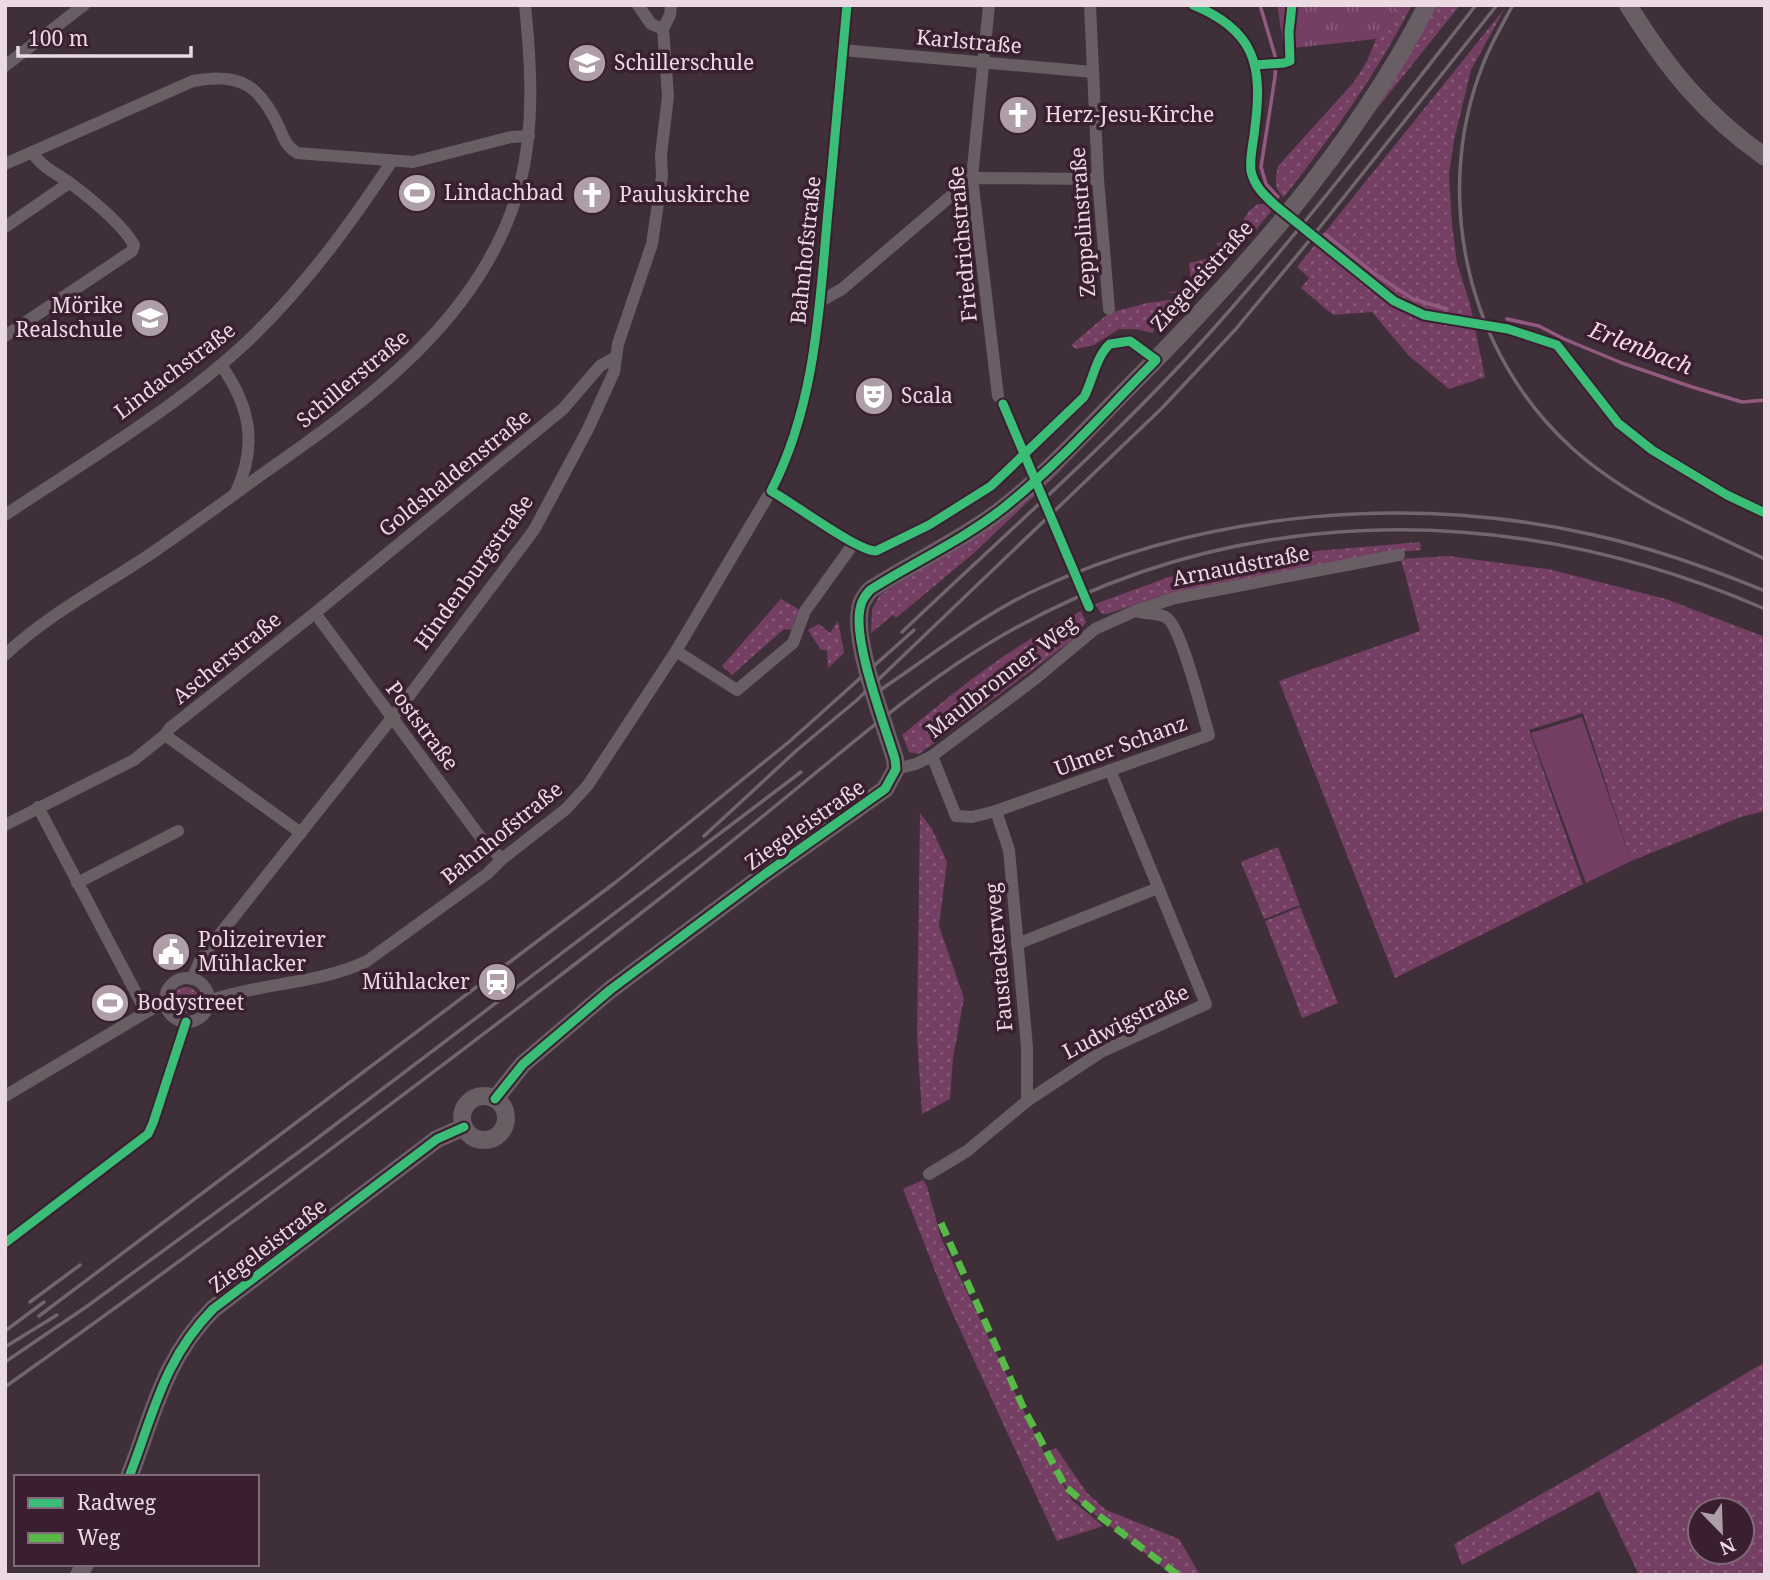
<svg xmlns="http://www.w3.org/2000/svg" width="1770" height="1580" font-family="'Noto Serif',serif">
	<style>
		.grass { fill: url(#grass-dots); fill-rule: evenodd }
		.park { fill: url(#park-tufts) }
		.garden { fill: #743f63 }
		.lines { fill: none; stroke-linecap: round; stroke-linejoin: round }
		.stream { stroke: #94597f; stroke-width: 3.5 }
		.street-tunnel { stroke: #584852; stroke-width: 12; stroke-dasharray: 12 6; stroke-linecap: butt }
		.street { stroke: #685e64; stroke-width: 12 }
		.secondary { stroke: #685e64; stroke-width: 18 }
		.rail { stroke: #71666d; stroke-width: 3.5 }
		.quiet { stroke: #58b947; stroke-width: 7; stroke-dasharray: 14 7; stroke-linecap: butt }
		.cycleway-casing { stroke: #391f30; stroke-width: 13 }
		.cycleway { stroke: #3abd76; stroke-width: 9 }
		.labels { text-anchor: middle; stroke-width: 7; stroke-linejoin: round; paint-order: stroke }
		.street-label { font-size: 21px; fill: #ebd9e3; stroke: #391f30 }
		.poi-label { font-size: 21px; fill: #ebd9e3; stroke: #391f30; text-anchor: start }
		.water-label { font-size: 23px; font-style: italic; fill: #fbd5ec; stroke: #391f30 }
	</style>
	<defs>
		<pattern id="grass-dots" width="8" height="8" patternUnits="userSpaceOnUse" patternTransform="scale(1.75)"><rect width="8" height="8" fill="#743f63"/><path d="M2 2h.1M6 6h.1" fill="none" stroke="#885a79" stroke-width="1.8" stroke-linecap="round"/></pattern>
		<pattern id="park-tufts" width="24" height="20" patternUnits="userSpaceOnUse" patternTransform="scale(1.75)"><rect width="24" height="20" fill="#743f63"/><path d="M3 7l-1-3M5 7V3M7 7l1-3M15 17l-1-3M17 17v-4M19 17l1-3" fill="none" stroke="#885a79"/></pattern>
	</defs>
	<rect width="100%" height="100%" fill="#3e2f39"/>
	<g class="grass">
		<path d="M 1400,5 L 1412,5 C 1376,75 1332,136 1284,197 C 1273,189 1276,178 1278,166 L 1354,82 L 1367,61 L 1376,39 Z"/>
		<path d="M 1436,5 L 1460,5 L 1376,110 Z"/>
		<path d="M 1505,8 L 1471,70 L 1454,140 L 1449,174 L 1452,225 L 1457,263 L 1470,304 L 1485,377 L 1449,389 L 1408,355 L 1372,312 L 1333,315 L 1301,288 L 1309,278 L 1297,267 Z"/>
		<path d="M 1258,204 L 1266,204 L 1274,208 L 1239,250 L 1165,327 L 1160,329 L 1160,325 L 1184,296 L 1181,293 L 1165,293 L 1192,289 L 1189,263 L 1220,256 L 1217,243 L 1230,241 L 1249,211 Z"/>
		<path d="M 1177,299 L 1155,324 L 1153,333 L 1136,329 L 1119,329 L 1094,345 L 1076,349 L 1071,345 L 1109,313 L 1147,303 Z"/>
		<path d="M 1068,464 L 974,553 L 896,618 L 893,615 L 871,633 L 872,609 L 880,595 L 1028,498 Z"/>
		<path d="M 1420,542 L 1421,550 L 1398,552 L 1158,597 L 1107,614 L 1101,613 L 1095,604 L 1169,577 L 1259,556 Z"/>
		<path d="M 1448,556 L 1548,569 L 1666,599 L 1765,637 L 1765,811 L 1741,817 L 1631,861 L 1583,713 L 1529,730 L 1583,884 L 1395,978 L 1279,681 L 1420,631 L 1401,559 Z"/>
		<path d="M 781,599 L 800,610 L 794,621 L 793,630 L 784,629 L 732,675 L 722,666 Z"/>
		<path d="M 1081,611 L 1086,622 L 1075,638 L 919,754 L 909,752 L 902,735 C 960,687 1013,644 1081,611 Z"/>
		<path d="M 838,621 L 844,653 L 828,668 L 827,650 L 821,650 L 808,630 L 819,624 L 830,633 Z"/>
		<path d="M 920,813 L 932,829 L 947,862 L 939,926 L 964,998 L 953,1058 L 950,1099 L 922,1114 L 917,1036 Z"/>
		<path d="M 1278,847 L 1300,905 L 1264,919 L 1241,862 Z"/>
		<path d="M 1300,907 L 1338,1003 L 1302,1018 L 1265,921 Z"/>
		<circle cx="186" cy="1000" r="13"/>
		<path d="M 923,1180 L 927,1186 L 941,1238 L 1044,1453 L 1056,1448 L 1087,1493 L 1106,1510 L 1179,1539 L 1200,1575 L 1173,1575 L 1075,1499 L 1054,1469 L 1072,1500 L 1103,1526 L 1057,1541 L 946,1299 L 903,1189 Z"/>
		<path d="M 1765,1362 L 1765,1575 L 1639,1575 L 1599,1491 L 1462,1565 L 1454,1544 L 1589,1467 ZM 1700,1510 L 1742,1510 L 1742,1552 L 1700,1552 Z"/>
	</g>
	<path class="park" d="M 1277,5 L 1400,5 L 1376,39 L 1284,49 Z"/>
	<path class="garden" d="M 1582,717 L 1631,861 L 1586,883 L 1531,733 Z"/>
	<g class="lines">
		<g class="stream">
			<path d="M 1260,5 L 1276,59 L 1275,77 L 1261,167 L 1266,184 L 1278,197"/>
			<path d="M 1325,234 L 1375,274 L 1413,299 L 1447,309"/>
			<path d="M 1507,319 L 1539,326 L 1564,339 L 1622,363 L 1692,387 L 1742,402 L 1765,400"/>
		</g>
		<g class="street-tunnel">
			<path d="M 1281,210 L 1320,240"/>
			<path d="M 1463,322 L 1508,329"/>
		</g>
		<g class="street">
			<path d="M 638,5 L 651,24 L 663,29"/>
			<path d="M 989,5 L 972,178 L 998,396"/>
			<path d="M 1090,5 L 1098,179 L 1109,309"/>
			<path d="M 1193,5 C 1255,30 1263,66 1255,127 C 1254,141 1249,158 1251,171 C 1254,186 1265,196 1276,206"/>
			<path d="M 842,50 L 1093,72"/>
			<path d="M 5,66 L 84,5"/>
			<path d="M 5,164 L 193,81 C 240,72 259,85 279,127 C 284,139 286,146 297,153 L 413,162 L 511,137 L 529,136"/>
			<path d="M 5,227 L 69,183"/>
			<path d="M 1320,240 L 1394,301 L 1424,315 L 1463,322"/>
			<path d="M 821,301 L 842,289 L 972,178 L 1098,179"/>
			<path d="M 1508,329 L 1557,345 L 1618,423 L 1652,450 L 1727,495 L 1765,513"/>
			<path d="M 5,336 L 132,251 L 134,245 C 122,224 90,198 70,183 C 56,173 41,167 32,152"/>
			<path d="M 221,365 C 250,406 258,445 236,492"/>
			<path d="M 771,491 C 793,503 857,551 876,551 L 929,525 L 991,486 L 1084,397 C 1093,380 1096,356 1110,344 L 1130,341 L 1156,360"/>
			<path d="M 5,515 C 87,460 186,402 256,333 C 308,282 351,223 392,161"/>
			<path d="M 315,613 L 484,842 L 502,859"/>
			<path d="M 676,651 L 737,690 L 793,643 L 805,611 L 854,543"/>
			<path d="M 5,655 C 47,615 101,587 149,555 C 187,529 224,502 261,475 C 367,401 485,317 520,184 C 535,125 531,65 525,5"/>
			<path d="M 165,735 L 170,728 L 315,613 L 563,409 L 600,366 L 614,358"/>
			<path d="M 932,756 L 956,816 L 972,817 L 996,811 L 1209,735 C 1202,713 1182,629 1167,618 C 1158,612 1145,615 1136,611"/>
			<path d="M 896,769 L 916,764 L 932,756 L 1035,679 L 1095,629 L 1135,611 L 1175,598 L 1399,555"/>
			<path d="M 38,807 L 146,1012"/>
			<path d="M 996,811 L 1009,850 L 1027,1047 L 1027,1101"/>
			<path d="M 5,825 L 134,760 L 165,735 L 301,833"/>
			<path d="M 77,883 L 178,831"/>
			<path d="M 1017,944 L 1158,888"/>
			<circle cx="187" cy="1000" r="22"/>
			<path d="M 192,979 L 201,958 L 403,704 L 534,530 L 588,429 L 614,372 L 618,344 L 652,244 L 662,176 L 661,155 L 668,96 L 663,29 L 670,15 L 671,5"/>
			<path d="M 208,1001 C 259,983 320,984 367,961 L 487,874 L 502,859 L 566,809 L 588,785 L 676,651 L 771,491 C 814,408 819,314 827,222 C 833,150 840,78 847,5"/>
			<path d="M 5,1096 L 165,1001"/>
			<path d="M 929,1174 L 967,1151 L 1027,1101 L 1101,1052 L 1206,1004 L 1110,770"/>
			<path d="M 5,1243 L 148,1134 L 153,1123 L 186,1022"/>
		</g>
		<g class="secondary">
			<path d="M 1628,5 C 1667,68 1704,114 1765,157"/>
			<circle cx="484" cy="1118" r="22"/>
			<path d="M 495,1099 L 523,1064 L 610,990 L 765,874 L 885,789 L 896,769 L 895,759 C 884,723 853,642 860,609 C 861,601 865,596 870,590 C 913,562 960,541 1001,510 C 1046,475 1085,432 1124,392 C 1240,275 1352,152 1427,5"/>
			<path d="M 129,1477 C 154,1413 163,1360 213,1309 L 437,1139 L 464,1127"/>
			<path d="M 79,1575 L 85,1564"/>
		</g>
		<g class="rail">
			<path d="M 1513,5 C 1502,25 1490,45 1482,67 C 1432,197 1467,353 1572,448 C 1627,498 1698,527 1765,559"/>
			<path d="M 902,632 C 1010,529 1125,430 1223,318 C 1312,217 1394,110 1476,5"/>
			<path d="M 871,696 C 927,660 978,616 1040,588 C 1210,510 1412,494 1594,535 C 1653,548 1709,568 1765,591"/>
			<path d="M 704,836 L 797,750 L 857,700 L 1162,408 L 1235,330 L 1304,247 L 1497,5"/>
			<path d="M 30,1302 L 80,1265"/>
			<path d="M 39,1316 L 616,882 L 790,741 L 914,630"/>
			<path d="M 5,1331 L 44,1302"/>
			<path d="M 5,1347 L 57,1315"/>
			<path d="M 5,1362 L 86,1307 L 307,1146 L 801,772"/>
			<path d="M 5,1387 C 217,1236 425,1080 631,921 C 690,875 749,828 807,780 C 862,735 917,688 978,650 C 1222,498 1506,497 1765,609"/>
		</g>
		<path class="quiet" d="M 941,1223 L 1024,1409 L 1065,1486 L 1098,1515 L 1178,1575"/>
		<g class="cycleway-casing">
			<g id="cycleway">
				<path d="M 1193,5 C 1255,30 1263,66 1255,127 C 1254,141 1249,158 1251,171 C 1254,186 1265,196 1276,206 L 1394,301 L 1424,315 L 1508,329 L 1557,345 L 1618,423 L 1652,450 L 1727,495 L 1765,513"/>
				<path d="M 1255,65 L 1284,63 L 1290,61 L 1289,32 L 1292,5"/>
				<path d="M 1003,404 L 1089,607"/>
				<path d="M 495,1099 L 523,1064 L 610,990 L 765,874 L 885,789 L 896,769 L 895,759 C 884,723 853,642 860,609 C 861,601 865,596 870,590 C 914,562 961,541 1002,509 C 1058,465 1106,410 1156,360 L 1130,341 L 1110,344 C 1096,356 1093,380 1084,397 L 991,486 L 929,525 L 876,551 C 857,551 793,503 771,491 C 814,408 819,314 827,222 C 833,150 840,78 847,5"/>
				<path d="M 5,1243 L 148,1134 L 153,1123 L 186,1022"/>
				<path d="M 129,1477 C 154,1413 163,1360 213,1309 L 437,1139 L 464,1127"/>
			</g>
		</g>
		<use href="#cycleway" class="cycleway"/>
	</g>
	<defs>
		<g id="school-disc" transform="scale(2.0125)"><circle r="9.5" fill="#ae9ea8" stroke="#391f30"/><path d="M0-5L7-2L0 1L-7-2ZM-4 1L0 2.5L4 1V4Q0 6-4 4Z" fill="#fff"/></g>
		<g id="church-disc" transform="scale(2.0125)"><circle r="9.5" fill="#ae9ea8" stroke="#391f30"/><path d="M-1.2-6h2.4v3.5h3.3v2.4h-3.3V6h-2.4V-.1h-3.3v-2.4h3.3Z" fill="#fff"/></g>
		<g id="stadium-disc" transform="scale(2.0125)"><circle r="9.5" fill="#ae9ea8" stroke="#391f30"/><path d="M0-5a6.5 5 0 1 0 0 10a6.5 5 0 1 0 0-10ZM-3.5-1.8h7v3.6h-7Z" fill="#fff"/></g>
		<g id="theatre-disc" transform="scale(2.0125)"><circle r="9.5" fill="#ae9ea8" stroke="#391f30"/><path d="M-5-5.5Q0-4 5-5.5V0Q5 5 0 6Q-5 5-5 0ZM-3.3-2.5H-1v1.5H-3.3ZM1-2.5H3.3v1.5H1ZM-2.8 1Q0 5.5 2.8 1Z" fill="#fff"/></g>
		<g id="civic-disc" transform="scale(2.0125)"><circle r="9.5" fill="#ae9ea8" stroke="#391f30"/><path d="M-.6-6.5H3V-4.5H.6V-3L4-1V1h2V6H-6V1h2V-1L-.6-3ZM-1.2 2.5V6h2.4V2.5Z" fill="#fff"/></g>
		<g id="station-disc" transform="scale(2.0125)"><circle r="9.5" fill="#ae9ea8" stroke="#391f30"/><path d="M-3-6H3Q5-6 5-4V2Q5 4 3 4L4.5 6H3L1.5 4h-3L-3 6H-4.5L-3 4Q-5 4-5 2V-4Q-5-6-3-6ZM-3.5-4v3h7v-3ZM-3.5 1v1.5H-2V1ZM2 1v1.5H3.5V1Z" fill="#fff"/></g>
	</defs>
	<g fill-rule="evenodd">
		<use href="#school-disc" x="587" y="63"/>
		<use href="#church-disc" x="1018" y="115"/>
		<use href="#stadium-disc" x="417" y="193"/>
		<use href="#church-disc" x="592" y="195"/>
		<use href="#school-disc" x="150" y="318"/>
		<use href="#theatre-disc" x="874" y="396"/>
		<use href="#civic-disc" x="171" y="952"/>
		<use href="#station-disc" x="497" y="982"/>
		<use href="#stadium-disc" x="110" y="1003"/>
	</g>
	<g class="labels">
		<g class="street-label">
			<text transform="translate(969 42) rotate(5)" y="7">Karlstraße</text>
			<text transform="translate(1083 222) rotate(-94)" y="7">Zeppelinstraße</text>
			<text transform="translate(963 244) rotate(-95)" y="7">Friedrichstraße</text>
			<text transform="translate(806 250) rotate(-84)" y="7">Bahnhofstraße</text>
			<text transform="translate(1202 276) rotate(-48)" y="7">Ziegeleistraße</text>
			<text transform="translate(175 371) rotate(-37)" y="7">Lindachstraße</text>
			<text transform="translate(353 379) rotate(-40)" y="7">Schillerstraße</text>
			<text transform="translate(455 473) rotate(-39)" y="7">Goldshaldenstraße</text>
			<text transform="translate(1241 566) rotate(-11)" y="7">Arnaudstraße</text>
			<text transform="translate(474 572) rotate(-54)" y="7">Hindenburgstraße</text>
			<text transform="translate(227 658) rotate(-39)" y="7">Ascherstraße</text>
			<text transform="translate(1002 677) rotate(-38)" y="7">Maulbronner Weg</text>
			<text transform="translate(422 726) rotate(53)" y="7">Poststraße</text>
			<text transform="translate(1121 746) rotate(-20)" y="7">Ulmer Schanz</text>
			<text transform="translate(805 825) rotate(-35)" y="7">Ziegeleistraße</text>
			<text transform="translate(502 833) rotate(-39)" y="7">Bahnhofstraße</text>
			<text transform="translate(999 957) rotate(-95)" y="7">Faustackerweg</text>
			<text transform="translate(1126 1022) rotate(-27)" y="7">Ludwigstraße</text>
			<text transform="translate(268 1246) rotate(-37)" y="7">Ziegeleistraße</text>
		</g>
		<g class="poi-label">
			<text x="614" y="70">Schillerschule</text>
			<text x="1045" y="122">Herz-Jesu-Kirche</text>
			<text x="444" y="200">Lindachbad</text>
			<text x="619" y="202">Pauluskirche</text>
			<text x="123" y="313" text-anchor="end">Mörike<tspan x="123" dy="24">Realschule</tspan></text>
			<text x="901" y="403">Scala</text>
			<text x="198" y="947">Polizeirevier<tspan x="198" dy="24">Mühlacker</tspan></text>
			<text x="470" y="989" text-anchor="end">Mühlacker</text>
			<text x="137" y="1010">Bodystreet</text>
		</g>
		<g class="water-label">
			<text transform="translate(1641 348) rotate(21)" y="8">Erlenbach</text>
		</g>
	</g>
	<rect width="1770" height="1580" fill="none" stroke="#ebd9e3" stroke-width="14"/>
	<rect x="14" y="1475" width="245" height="91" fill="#391f30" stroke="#806978" stroke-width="2"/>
	<rect x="28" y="1498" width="35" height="10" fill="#3abd76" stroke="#806978" stroke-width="2"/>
	<text x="77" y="1510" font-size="21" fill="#ebd9e3">Radweg</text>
	<rect x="28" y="1533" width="35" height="10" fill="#58b947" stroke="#806978" stroke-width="2"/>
	<text x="77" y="1545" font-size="21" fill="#ebd9e3">Weg</text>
	<g transform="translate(1721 1531) rotate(157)"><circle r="33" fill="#391f30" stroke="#806978" stroke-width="2"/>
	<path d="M0-5L12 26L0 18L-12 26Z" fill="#ae9ea8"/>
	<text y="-10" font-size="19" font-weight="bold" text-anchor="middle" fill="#ebd9e3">N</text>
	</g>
	<path d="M18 46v10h173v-10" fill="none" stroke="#ebd9e3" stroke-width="3.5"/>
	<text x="28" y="46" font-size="21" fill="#ebd9e3" stroke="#391f30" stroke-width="5" paint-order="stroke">100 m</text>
</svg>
